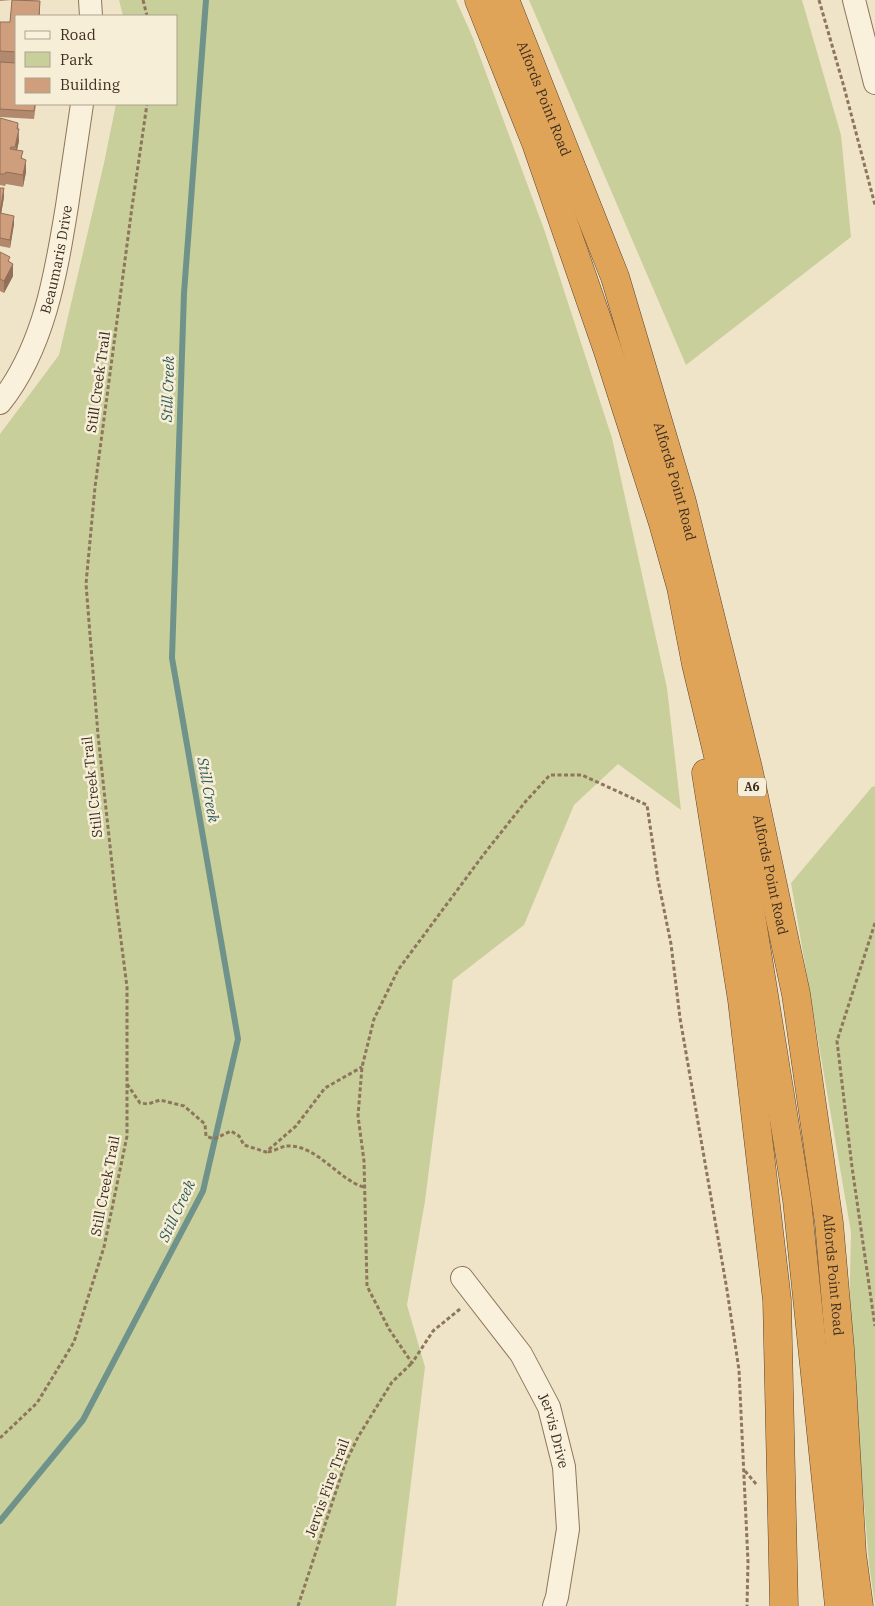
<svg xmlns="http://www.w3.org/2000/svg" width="875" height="1606" font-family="'IBM Plex Serif',serif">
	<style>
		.green { fill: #c9cf9b }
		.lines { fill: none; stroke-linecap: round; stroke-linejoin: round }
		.stream { stroke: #6f938a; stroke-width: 6 }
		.minor-casing { stroke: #8d765c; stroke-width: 24 }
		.highway-casing { stroke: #5b4430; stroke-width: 29 }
		.path { stroke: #8d765c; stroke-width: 3; stroke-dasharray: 4 2.5; stroke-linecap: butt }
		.minor { stroke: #faf1dc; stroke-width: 22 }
		.highway { stroke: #e0a458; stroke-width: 28 }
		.wall { fill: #b2896c }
		.shaded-wall { fill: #916f58 }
		.building { fill: #cf9f7d; stroke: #916f58 }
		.labels { text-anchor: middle; stroke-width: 5; stroke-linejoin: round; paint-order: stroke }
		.shield { fill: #f7eed8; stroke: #756857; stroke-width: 1 }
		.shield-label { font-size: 12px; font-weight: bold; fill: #3d2e20 }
		.street-label { font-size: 14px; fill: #3d2e20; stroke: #f7eed8 }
		.water-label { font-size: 15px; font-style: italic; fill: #2f5d5a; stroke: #f7eed8 }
	</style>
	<rect width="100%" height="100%" fill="#f0e4c8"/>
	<g class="green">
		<path d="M 119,0 L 456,0 L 473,38 L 545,232 L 612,438 L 667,688 L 681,810 L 618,764 L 574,805 L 524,925 L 453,980 L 425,1201 L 407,1305 L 425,1367 L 396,1606 L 0,1606 L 0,434 L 59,355 L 104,163 L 116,104 L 176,104 L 176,16 L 123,16 Z"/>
		<path d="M 529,0 L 802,0 L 841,135 L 851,237 L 686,365 Z"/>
		<path d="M 875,786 L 875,1605 L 869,1564 L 849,1323 L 851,1232 L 791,883 L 872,787 Z"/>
	</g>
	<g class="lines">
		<path class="stream" d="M 0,1521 L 83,1420 L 203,1191 L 238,1039 L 172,658 L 184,293 L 206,0"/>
		<g class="minor-casing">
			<g id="minor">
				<path d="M 90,0 L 91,16"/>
				<path d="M 854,0 L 875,83"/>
				<path id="s1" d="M 0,403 C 44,348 56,274 67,206 C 72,172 77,138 82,104"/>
				<path id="s2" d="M 462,1278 L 521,1354 L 549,1407 L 564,1467 L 568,1529 L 557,1597 L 554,1606"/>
			</g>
		</g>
		<g class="highway-casing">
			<g id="highway">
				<path d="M 479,0 L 536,143 L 608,351 L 663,523 L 681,587 L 696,664 L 740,847 L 797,1200 L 839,1606"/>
				<path id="s3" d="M 505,0 L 615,277 L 682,502 L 748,768 L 796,994 L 829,1223 L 840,1349 L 852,1554 L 859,1606"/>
				<path d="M 706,773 L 742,1000 L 777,1300 L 784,1606"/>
			</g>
		</g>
		<g class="path">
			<path d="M 143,0 L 147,16"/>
			<path d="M 819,0 L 844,87 L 875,205"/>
			<path d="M 875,923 L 837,1041 L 852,1167 L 875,1326"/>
			<path d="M 127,1084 L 140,1103 L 148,1104 L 160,1100 L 184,1106 L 205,1124 L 206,1136 L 214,1139 L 231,1131 L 239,1136 L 244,1145 L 266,1152 L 296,1126 L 325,1088 L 362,1067"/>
			<path d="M 268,1152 C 274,1151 281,1147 286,1146 C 317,1144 338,1180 364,1187"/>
			<path d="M 460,1309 L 433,1331 L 412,1363 L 389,1329 L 367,1286 L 364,1161 L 358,1116 L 362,1067 L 374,1019 L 398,970 L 484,854 L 526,801 L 550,775 L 582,775 L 647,805 L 658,880 L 671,944 L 680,1018 L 727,1290 L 739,1370 L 748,1562 L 747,1606"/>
			<path d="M 0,1438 L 37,1403 L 74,1342 L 104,1247 L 127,1136 L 127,987 L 116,901 L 98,735 L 86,584 L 95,487 L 132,207 L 147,104"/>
			<path d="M 745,1471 L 757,1485"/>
			<path d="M 298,1606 L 345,1464 L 358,1437 L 392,1382 L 412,1363"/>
		</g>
		<use href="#minor" class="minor"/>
		<use href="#highway" class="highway"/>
	</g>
	<g class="wall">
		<path d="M 0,0 L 30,0 L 40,1 L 40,16 L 16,16 L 16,104 L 36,104 L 34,119 L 0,117 L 0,22 L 10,22 L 12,0 L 0,1 Z"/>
		<path d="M 0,118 L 18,129 L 19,141 L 17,150 L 23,159 L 26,172 L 23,187 L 6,184 L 5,186 L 0,185 Z"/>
		<path d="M 0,188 L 4,197 L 1,214 L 14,224 L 10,248 L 0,246 Z"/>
		<path d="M 0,252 L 10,262 L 13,276 L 4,293 L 0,291 Z"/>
	</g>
	<g class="shaded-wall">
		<path d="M 18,123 L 19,141 L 15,159 L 17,129 Z"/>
		<path d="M 26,160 L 26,172 L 23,187 L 23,175 Z"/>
		<path d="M 4,188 L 4,197 L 0,220 L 0,212 Z"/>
		<path d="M 14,216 L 14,224 L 10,248 L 10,240 Z"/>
		<path d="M 13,264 L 13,276 L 4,293 L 4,281 Z"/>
	</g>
	<g class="building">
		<path d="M 12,0 L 40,1 L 39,16 L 16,16 L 16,52 L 0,51 L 0,22 L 10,22 Z"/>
		<path d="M 0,62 L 16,63 L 16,104 L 35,104 L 34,111 L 0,109 Z"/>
		<path d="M 0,118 L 18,123 L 17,129 L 19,129 L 15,147 L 11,147 L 10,149 L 23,151 L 21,158 L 26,160 L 23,175 L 6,172 L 5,174 L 0,174 Z"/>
		<path d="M 0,188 L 4,188 L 0,212 Z"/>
		<path d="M 0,213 L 14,216 L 10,240 L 0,238 Z"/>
		<path d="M 0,252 L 10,257 L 8,261 L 13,264 L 4,281 L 0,279 Z"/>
	</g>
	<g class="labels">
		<rect class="shield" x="738" y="777.5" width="28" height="19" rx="4"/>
		<g class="shield-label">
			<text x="752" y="791">A6</text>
		</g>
		<g class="street-label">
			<text dy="5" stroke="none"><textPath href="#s3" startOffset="106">Alfords Point Road</textPath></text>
			<text dy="5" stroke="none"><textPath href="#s1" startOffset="156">Beaumaris Drive</textPath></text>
			<text transform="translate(98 382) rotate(-82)" y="5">Still Creek Trail</text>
			<text dy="5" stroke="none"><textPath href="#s3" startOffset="511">Alfords Point Road</textPath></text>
			<text transform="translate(92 787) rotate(-96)" y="5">Still Creek Trail</text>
			<text dy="5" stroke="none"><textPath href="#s3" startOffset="916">Alfords Point Road</textPath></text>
			<text transform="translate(105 1186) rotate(-79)" y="5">Still Creek Trail</text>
			<text dy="5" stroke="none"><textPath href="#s3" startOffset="1321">Alfords Point Road</textPath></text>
			<text dy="5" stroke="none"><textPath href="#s2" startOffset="180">Jervis Drive</textPath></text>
			<text transform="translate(327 1488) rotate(-70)" y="5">Jervis Fire Trail</text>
		</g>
		<g class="water-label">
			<text transform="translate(168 389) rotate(-88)" y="5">Still Creek</text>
			<text transform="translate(208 790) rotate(80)" y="5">Still Creek</text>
			<text transform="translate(177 1211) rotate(-65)" y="5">Still Creek</text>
		</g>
	</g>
	<rect x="15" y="15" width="162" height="90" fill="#f7eed8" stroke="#ada18e"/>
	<rect x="25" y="31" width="25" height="8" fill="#faf1dc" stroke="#ada18e"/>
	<text x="60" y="40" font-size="15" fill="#3d2e20">Road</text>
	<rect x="25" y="52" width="25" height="15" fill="#c9cf9b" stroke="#ada18e"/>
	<text x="60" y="65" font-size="15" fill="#3d2e20">Park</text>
	<rect x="25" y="78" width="25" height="15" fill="#cf9f7d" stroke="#ada18e"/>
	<text x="60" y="90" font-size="15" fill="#3d2e20">Building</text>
</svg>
